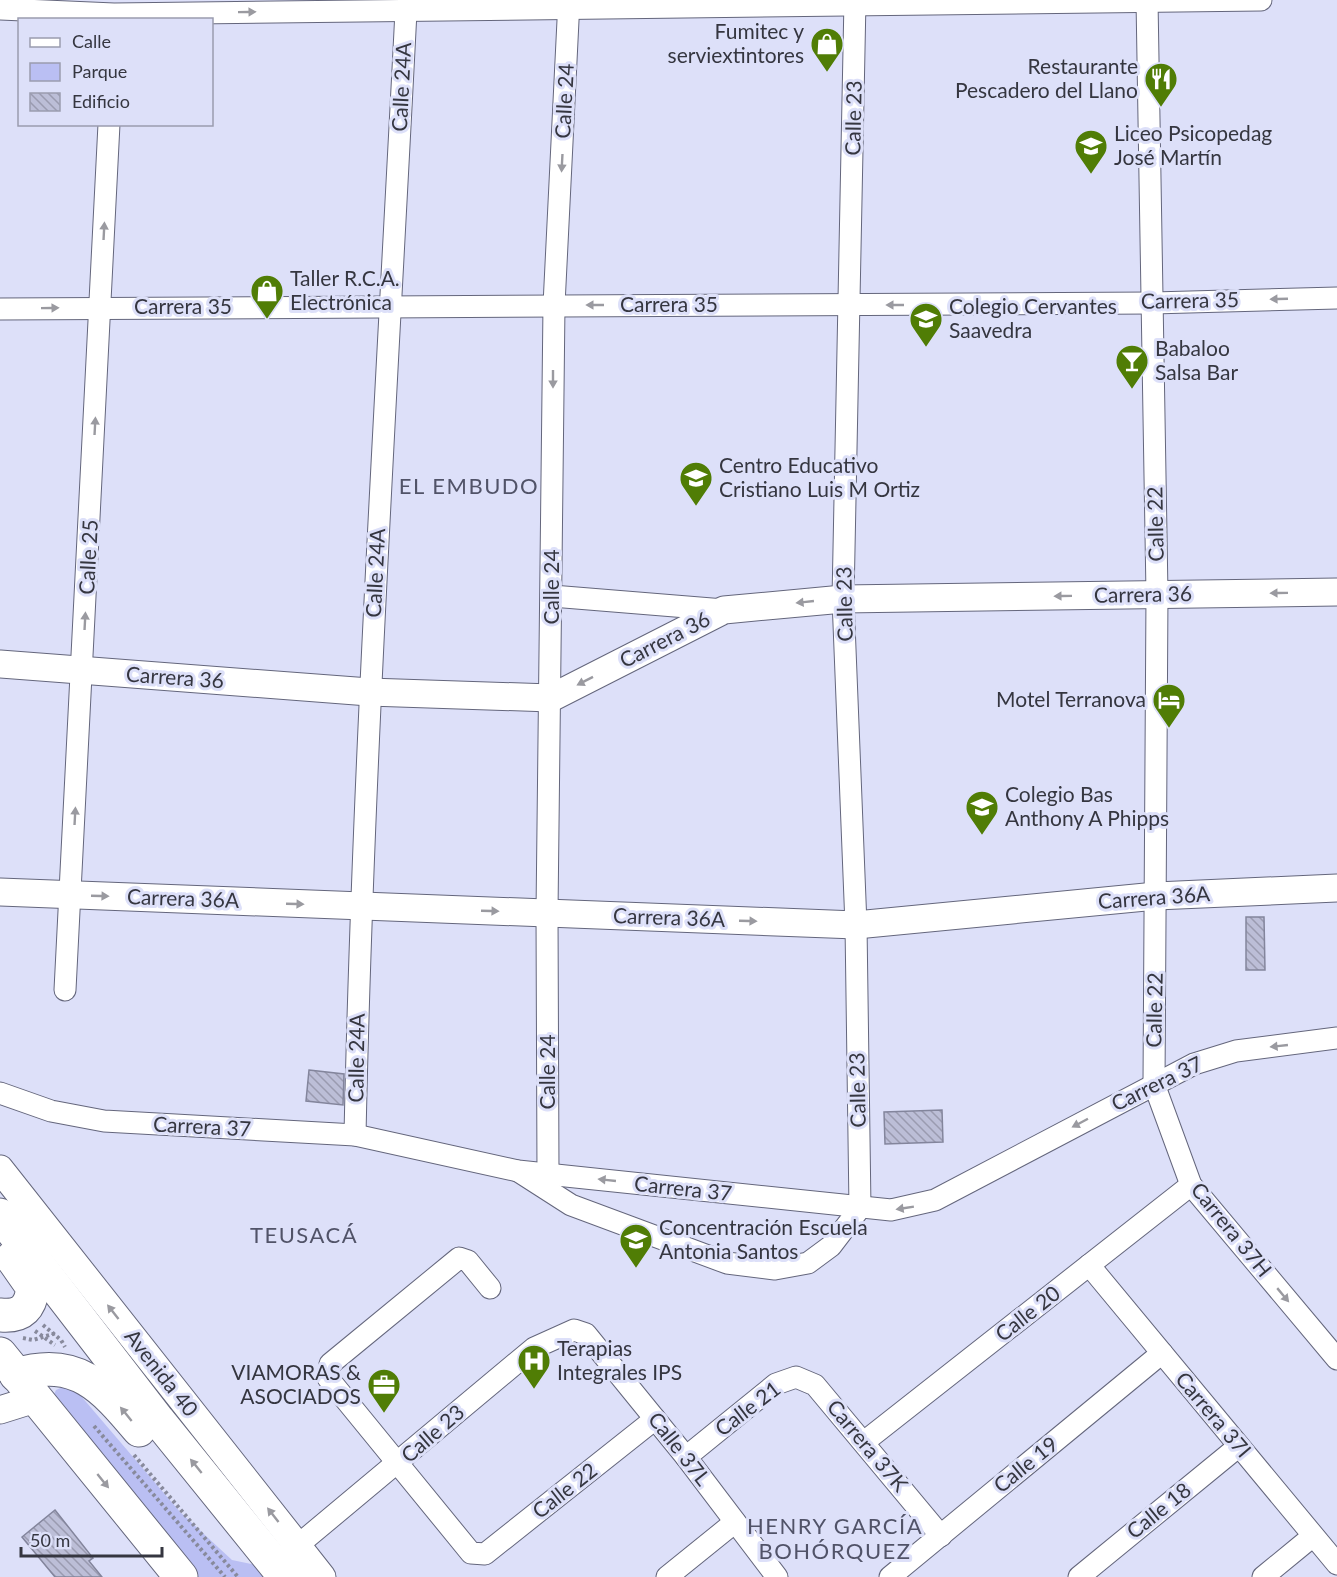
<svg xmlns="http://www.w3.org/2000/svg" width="1337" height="1577" font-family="Lato,sans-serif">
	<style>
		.green { fill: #babff3 }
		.building { fill: url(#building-back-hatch); stroke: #83859c; stroke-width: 1.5 }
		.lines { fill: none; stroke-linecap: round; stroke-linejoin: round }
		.minor-casing { stroke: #64667c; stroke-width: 23 }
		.tertiary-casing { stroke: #64667c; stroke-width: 29 }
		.trunk-casing { stroke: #64667c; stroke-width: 35 }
		.path { stroke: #888a9c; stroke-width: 4; stroke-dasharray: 3 3; stroke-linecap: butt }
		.minor { stroke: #fff; stroke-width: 21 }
		.tertiary { stroke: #fff; stroke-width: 27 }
		.trunk { stroke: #fff; stroke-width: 33 }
		.oneway { fill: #9a9aa0 }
		.labels { text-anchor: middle; stroke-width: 6; stroke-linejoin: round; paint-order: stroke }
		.poi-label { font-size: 21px; fill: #353640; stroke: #dde0f9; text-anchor: start }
		.street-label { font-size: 21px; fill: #353640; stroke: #dde0f9 }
		.neighbourhood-label { font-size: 22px; letter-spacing: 1.5px; fill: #515368; stroke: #dde0f9 }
	</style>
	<defs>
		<pattern id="building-back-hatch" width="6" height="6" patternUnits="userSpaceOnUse" patternTransform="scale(1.5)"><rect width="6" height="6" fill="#bcbed7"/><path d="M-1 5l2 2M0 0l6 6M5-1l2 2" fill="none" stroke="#9a9bb0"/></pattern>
	</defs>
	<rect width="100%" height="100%" fill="#dde0f9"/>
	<path class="green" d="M 65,1386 L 75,1389 L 180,1512 L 232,1560 L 261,1566 L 270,1577 L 191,1577 L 50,1403 L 56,1390 Z"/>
	<g class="building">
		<path d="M 1246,917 L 1264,917 L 1265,970 L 1246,970 Z"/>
		<path d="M 309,1070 L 344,1074 L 343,1105 L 306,1101 Z"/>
		<path d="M 942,1110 L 943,1142 L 885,1144 L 884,1112 Z"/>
		<path d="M 55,1510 L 93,1558 L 89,1561 L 102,1577 L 55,1577 L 22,1537 Z"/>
	</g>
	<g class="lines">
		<g class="minor-casing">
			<g id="minor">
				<path d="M 1147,0 L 1157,594 L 1154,1084 L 1191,1185 L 1337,1359"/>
				<path d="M 0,9 L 114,14 L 1261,0"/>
				<path d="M 0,309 L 1153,303 L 1337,298"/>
				<path d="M 552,596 L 724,610"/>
				<path d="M 65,990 L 109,124"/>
				<path d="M 0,1093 L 51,1111 L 104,1121 L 355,1135 L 518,1171 L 891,1210 L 935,1200 L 1194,1064 L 1236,1051 L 1337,1038"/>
				<path d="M 355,1135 C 363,760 387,386 406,11"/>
				<path d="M 518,1171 L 571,1205 L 727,1263 L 775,1269 L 808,1263 L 831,1246 L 860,1208 L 856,925 L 843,599 L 855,0"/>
				<path d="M 548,1173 L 547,913 L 554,305 L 569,0"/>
				<path d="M 1089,1265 L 1337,1564"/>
				<path d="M 490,1288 L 468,1261 L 459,1258 L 330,1364 L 328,1378 L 471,1553 L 485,1554 L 655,1419"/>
				<path d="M 864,1442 L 1191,1185"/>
				<path d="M 686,1457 L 776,1384 L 796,1377 L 815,1385 L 941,1536"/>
				<path d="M 297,1546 L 534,1348 L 574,1330 L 586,1334 L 686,1457 L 777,1577"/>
				<path d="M 667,1577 L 735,1522"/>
				<path d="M 890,1577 L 1162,1353"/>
				<path d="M 1079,1577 L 1239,1446"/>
				<path d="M 1263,1577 L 1313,1536"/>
			</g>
		</g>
		<g class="tertiary-casing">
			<g id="tertiary">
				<path d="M 0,664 L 369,692 L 551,698 L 724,610 L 843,599 L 1337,592"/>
				<path d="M 0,892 L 856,925 L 1156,896 L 1337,888"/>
				<path d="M 0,1169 L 322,1577"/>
				<path d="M 0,1410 L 35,1399"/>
			</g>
		</g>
		<g class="trunk-casing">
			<g id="trunk">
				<path d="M 0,1215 L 158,1420 L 285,1577"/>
				<path d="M 0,1315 C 21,1317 30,1309 33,1288 L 12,1258"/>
				<path d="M 0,1354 L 181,1577"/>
				<path d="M 16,1375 C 76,1356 103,1387 139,1430"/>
				<path d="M 297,1546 L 298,1577"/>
			</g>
		</g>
		<g class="path">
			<path d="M 43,1325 L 61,1340 L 65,1347"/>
			<path d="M 35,1331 L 55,1345"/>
			<path d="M 23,1338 L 33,1340 L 56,1333"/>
			<path d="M 94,1426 L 225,1577"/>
			<path d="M 134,1455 L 238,1577"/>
		</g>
		<use href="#minor" class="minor"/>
		<use href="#tertiary" class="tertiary"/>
		<use href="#trunk" class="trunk"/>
	</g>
	<defs><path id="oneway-solid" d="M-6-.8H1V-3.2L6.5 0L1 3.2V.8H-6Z" transform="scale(1.5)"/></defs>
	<g class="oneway">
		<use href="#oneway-solid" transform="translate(247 12) rotate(-1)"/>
		<use href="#oneway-solid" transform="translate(562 163) rotate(93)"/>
		<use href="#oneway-solid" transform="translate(104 231) rotate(-87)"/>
		<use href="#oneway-solid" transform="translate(1279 299) rotate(178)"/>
		<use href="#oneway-solid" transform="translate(595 305) rotate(180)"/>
		<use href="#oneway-solid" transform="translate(895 305) rotate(180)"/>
		<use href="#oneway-solid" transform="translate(50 308) rotate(-1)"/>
		<use href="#oneway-solid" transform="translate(553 379) rotate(90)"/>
		<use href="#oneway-solid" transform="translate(95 426) rotate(-87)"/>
		<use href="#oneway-solid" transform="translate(1279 593) rotate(179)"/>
		<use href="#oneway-solid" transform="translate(1063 596) rotate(179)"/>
		<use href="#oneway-solid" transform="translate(805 602) rotate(174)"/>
		<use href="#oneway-solid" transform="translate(85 621) rotate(-87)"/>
		<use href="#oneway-solid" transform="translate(585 681) rotate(153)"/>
		<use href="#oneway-solid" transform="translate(75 816) rotate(-87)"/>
		<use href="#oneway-solid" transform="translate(100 896) rotate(2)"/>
		<use href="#oneway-solid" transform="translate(295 904) rotate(2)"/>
		<use href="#oneway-solid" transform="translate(490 911) rotate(2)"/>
		<use href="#oneway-solid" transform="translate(748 921) rotate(2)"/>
		<use href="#oneway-solid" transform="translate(1279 1046) rotate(174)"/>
		<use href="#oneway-solid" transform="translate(1080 1123) rotate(152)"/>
		<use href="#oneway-solid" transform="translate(607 1180) rotate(-174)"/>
		<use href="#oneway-solid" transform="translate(905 1208) rotate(171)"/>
		<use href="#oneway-solid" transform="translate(1283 1295) rotate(50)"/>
		<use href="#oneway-solid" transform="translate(113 1312) rotate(-128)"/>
		<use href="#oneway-solid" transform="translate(126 1414) rotate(-129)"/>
		<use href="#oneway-solid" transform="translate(196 1466) rotate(-129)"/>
		<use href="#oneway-solid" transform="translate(103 1481) rotate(51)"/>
		<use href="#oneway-solid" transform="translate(273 1515) rotate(-128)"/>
	</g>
	<defs>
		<g id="shop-pin" transform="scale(1.725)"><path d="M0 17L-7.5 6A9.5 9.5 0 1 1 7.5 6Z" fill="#507d05" stroke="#dde0f9"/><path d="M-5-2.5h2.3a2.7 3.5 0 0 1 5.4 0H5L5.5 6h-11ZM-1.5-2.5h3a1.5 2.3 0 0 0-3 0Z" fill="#fff"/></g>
		<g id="restaurant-pin" transform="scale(1.725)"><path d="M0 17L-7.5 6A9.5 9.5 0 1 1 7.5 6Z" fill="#507d05" stroke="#dde0f9"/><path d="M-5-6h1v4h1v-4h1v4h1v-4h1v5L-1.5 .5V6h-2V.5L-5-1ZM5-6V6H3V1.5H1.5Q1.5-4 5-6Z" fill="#fff"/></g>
		<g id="school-pin" transform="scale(1.725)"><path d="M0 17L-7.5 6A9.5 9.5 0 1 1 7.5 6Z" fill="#507d05" stroke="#dde0f9"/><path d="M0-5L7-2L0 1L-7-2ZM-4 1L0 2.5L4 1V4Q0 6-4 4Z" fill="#fff"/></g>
		<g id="bar-pin" transform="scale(1.725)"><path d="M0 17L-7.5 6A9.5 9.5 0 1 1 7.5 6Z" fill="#507d05" stroke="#dde0f9"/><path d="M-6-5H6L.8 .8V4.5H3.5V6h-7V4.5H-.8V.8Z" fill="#fff"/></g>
		<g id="hotel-pin" transform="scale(1.725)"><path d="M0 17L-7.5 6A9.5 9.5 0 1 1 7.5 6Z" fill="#507d05" stroke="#dde0f9"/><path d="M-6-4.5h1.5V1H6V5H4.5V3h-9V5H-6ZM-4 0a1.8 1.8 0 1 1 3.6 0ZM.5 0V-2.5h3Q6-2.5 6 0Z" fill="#fff"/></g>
		<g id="hospital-pin" transform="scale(1.725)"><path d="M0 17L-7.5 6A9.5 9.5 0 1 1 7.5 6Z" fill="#507d05" stroke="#dde0f9"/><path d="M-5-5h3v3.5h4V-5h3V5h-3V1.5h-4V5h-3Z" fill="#fff"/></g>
		<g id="office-pin" transform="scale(1.725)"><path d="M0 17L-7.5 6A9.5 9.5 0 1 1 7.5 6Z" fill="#507d05" stroke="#dde0f9"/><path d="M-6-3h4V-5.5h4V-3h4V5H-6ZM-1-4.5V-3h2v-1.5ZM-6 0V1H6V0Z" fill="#fff"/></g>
	</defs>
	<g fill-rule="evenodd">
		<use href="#shop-pin" x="827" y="44"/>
		<use href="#restaurant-pin" x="1161" y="79"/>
		<use href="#school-pin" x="1091" y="146"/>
		<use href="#shop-pin" x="267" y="291"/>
		<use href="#school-pin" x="926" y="319"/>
		<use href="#bar-pin" x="1132" y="361"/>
		<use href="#school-pin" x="696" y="478"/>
		<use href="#hotel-pin" x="1169" y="700"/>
		<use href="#school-pin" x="982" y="807"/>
		<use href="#school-pin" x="636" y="1240"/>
		<use href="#hospital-pin" x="534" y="1361"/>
		<use href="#office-pin" x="384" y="1385"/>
	</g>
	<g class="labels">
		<g class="poi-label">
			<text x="804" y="39" text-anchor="end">Fumitec y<tspan x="804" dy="24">serviextintores</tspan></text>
			<text x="1138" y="74" text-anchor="end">Restaurante<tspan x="1138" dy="24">Pescadero del Llano</tspan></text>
			<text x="1114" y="141">Liceo Psicopedag<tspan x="1114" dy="24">José Martín</tspan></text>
			<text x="290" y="286">Taller R.C.A.<tspan x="290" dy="24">Electrónica</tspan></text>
			<text x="949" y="314">Colegio Cervantes<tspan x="949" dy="24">Saavedra</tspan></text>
			<text x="1155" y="356">Babaloo<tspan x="1155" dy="24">Salsa Bar</tspan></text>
			<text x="719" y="473">Centro Educativo<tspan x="719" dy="24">Cristiano Luis M Ortiz</tspan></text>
			<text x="1146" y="707" text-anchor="end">Motel Terranova</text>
			<text x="1005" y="802">Colegio Bas<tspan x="1005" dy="24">Anthony A Phipps</tspan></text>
			<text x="659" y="1235">Concentración Escuela<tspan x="659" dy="24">Antonia Santos</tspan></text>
			<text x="557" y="1356">Terapias<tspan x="557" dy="24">Integrales IPS</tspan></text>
			<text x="361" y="1380" text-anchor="end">VIAMORAS &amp;<tspan x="361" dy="24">ASOCIADOS</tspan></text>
		</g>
		<g class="street-label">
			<text transform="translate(402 87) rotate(-87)" y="7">Calle 24A</text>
			<text transform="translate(565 101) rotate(-87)" y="7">Calle 24</text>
			<text transform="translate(854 118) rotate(-89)" y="7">Calle 23</text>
			<text transform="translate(1190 301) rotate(-1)" y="7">Carrera 35</text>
			<text x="669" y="312">Carrera 35</text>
			<text x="183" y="314">Carrera 35</text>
			<text transform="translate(1156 524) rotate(-91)" y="7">Calle 22</text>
			<text transform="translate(89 557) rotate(-87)" y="7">Calle 25</text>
			<text transform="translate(376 573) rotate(-87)" y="7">Calle 24A</text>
			<text transform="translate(552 587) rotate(-90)" y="7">Calle 24</text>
			<text transform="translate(1143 595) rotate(-1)" y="7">Carrera 36</text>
			<text transform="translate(845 604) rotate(-91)" y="7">Calle 23</text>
			<text transform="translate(665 640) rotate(-27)" y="7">Carrera 36</text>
			<text transform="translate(175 678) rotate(4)" y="7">Carrera 36</text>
			<text transform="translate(1154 898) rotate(-4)" y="7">Carrera 36A</text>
			<text transform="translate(183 899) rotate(2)" y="7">Carrera 36A</text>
			<text transform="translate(669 918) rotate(2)" y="7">Carrera 36A</text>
			<text transform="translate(1155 1010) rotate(-89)" y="7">Calle 22</text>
			<text transform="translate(357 1058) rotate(-89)" y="7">Calle 24A</text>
			<text transform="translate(548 1072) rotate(-90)" y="7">Calle 24</text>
			<text transform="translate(1157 1084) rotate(-26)" y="7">Carrera 37</text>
			<text transform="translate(858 1090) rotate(-91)" y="7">Calle 23</text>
			<text transform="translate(202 1127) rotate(3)" y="7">Carrera 37</text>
			<text transform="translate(683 1189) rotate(6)" y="7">Carrera 37</text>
			<text transform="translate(1231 1230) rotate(51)" y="7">Carrera 37H</text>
			<text transform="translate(1028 1314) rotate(-38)" y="7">Calle 20</text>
			<text transform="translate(161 1373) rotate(52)" y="7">Avenida 40</text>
			<text transform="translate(748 1409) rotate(-37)" y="7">Calle 21</text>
			<text transform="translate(1213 1415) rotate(50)" y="7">Carrera 37I</text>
			<text transform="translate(433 1434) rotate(-41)" y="7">Calle 23</text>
			<text transform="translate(867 1446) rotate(50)" y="7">Carrera 37K</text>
			<text transform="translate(679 1449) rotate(52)" y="7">Calle 37L</text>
			<text transform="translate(1026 1465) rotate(-39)" y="7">Calle 19</text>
			<text transform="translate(565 1491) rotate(-38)" y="7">Calle 22</text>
			<text transform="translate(1159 1511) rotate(-39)" y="7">Calle 18</text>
		</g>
		<g class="neighbourhood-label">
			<text x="469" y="494">EL EMBUDO</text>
			<text x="304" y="1243">TEUSACÁ</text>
			<text x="835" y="1534">HENRY GARCÍA<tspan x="835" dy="25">BOHÓRQUEZ</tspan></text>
		</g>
	</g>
	<rect x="18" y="18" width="195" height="108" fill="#dde0f9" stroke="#9a9caf" stroke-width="1.5"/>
	<rect x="30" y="38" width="30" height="9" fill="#ffffff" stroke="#9a9caf" stroke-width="1.5"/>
	<text x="72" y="48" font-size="18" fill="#353640">Calle</text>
	<rect x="30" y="63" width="30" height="18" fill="#babff3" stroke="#9a9caf" stroke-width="1.5"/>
	<text x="72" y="78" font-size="18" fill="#353640">Parque</text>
	<rect x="30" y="93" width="30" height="18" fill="url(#building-back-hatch)" stroke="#9a9caf" stroke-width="1.5"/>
	<text x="72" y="108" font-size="18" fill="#353640">Edificio</text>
	<path d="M21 1547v9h141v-9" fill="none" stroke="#353640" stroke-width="3"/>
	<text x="30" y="1547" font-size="18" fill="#353640" stroke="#dde0f9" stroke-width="4.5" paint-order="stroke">50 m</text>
</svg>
